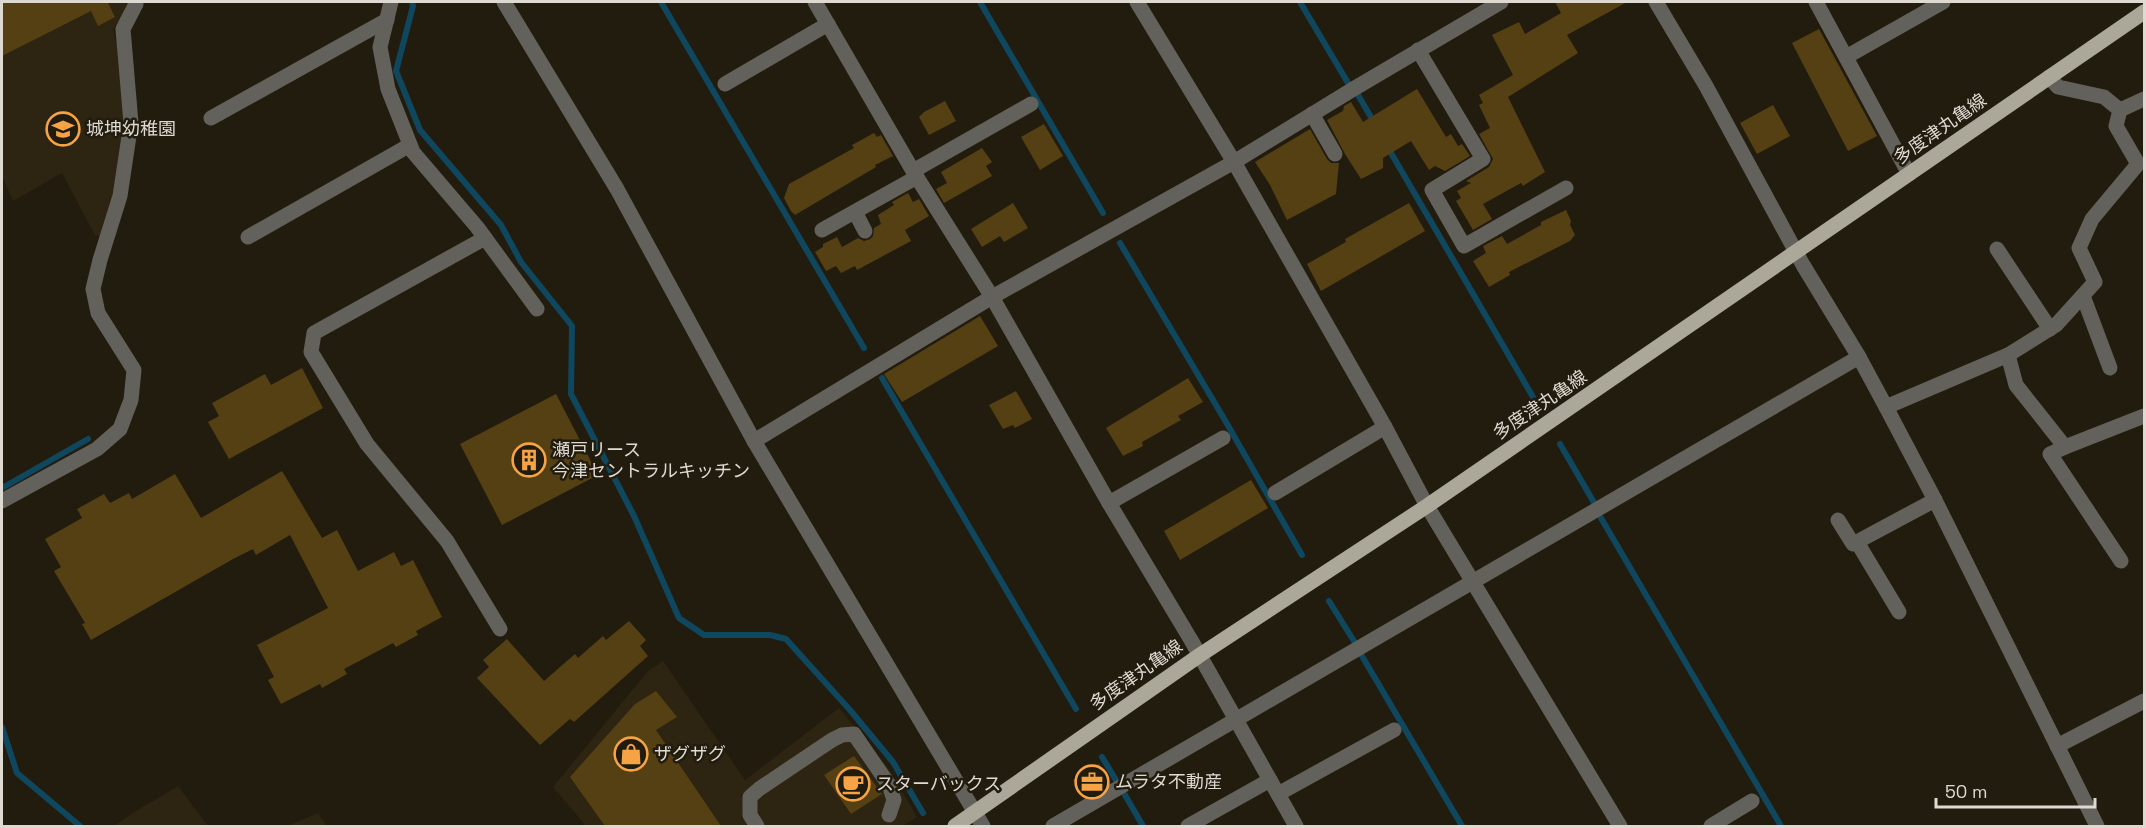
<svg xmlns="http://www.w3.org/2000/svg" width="2146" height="828" font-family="'Space Grotesk','Noto Sans JP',sans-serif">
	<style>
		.built { fill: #2d2411 }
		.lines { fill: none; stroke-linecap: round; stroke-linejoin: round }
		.stream { stroke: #0f475e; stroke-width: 6 }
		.building { fill: #544012 }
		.minor { stroke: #63615b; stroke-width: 15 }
		.major { stroke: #aba799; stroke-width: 15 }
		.labels { text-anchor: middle; stroke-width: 5; stroke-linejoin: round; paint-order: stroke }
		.poi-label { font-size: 18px; fill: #dedad2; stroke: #221c0f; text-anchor: start }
		.street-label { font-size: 18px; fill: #dedad2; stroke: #221c0f }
	</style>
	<rect width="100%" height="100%" fill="#221c0f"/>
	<g class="built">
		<path d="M 2,2 L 129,2 L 129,8 L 113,29 L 123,67 L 126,113 L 115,192 L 101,237 L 95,235 L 62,173 L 13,201 L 2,176 Z"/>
		<path d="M 663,661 L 745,780 L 839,708 L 888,768 L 917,817 L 903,826 L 586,826 L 553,787 L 648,671 Z"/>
		<path d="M 178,786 L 208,826 L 114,826 L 136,811 Z"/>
		<path d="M 318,813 L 327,826 L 288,826 Z"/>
	</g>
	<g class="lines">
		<g class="stream">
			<path d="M 412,2 L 413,6 L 396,71 L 420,130 L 501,225 L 521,262 L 572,326 L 571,394 L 634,516 L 679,618 L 704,635 L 770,635 L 786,639 L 850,710 L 893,762 L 923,813"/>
			<path d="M 661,2 L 864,348"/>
			<path d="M 980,2 L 1103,213"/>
			<path d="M 1300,2 L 1348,83"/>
			<path d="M 1358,95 L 1375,124"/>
			<path d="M 1387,146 L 1533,397"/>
			<path d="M 1120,243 L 1226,422 L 1302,555"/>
			<path d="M 882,378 L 1076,709"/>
			<path d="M 1560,444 L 1596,506"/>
			<path d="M 2,488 L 88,439"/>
			<path d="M 1601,518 L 1781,826"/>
			<path d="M 1329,601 L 1357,646"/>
			<path d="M 1362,656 L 1462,826"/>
			<path d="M 2,727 L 17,773 L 80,826"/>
			<path d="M 1102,757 L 1119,785"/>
			<path d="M 1125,795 L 1143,826"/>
		</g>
	</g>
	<g class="building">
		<path d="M 2,2 L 110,2 L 108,3 L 115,17 L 98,26 L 91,11 L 2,56 Z"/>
		<path d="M 1555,2 L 1627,2 L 1567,35 L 1578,53 L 1508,97 L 1545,172 L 1523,186 L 1521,183 L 1483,204 L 1492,219 L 1473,230 L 1456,201 L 1461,198 L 1457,191 L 1471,183 L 1466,181 L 1489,167 L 1493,159 L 1479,134 L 1490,128 L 1479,105 L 1483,103 L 1479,95 L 1513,75 L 1492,35 L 1519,22 L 1525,34 L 1561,13 Z"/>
		<path d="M 1819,29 L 1877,136 L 1848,151 L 1792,43 Z"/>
		<path d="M 1417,89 L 1446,137 L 1451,134 L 1458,146 L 1462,144 L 1470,156 L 1445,171 L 1435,166 L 1429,170 L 1411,141 L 1383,158 L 1383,168 L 1361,179 L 1345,154 L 1327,120 L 1343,111 L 1344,106 L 1351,102 L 1363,122 Z"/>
		<path d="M 945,101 L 956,121 L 929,135 L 919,117 L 924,112 Z"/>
		<path d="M 1773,105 L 1790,136 L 1757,154 L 1740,123 Z"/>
		<path d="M 1044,124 L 1063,156 L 1040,170 L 1021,137 Z"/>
		<path d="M 1310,129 L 1327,159 L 1331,163 L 1339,163 L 1336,194 L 1287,220 L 1270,185 L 1255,162 Z"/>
		<path d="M 874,133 L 877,137 L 881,135 L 893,156 L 875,165 L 876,167 L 795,215 L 791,211 L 784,198 L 789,184 L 854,148 L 852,145 Z"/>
		<path d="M 982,148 L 992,162 L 986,166 L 992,176 L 944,203 L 936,189 L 947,183 L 941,172 Z"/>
		<path d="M 908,193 L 913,202 L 919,199 L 929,216 L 905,230 L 911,241 L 857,270 L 855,266 L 841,273 L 836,266 L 826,271 L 815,252 L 823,247 L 823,244 L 837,237 L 842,247 L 858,238 L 864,241 L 870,239 L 873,236 L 874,228 L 881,224 L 878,215 L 894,205 L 892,202 Z"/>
		<path d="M 1013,203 L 1028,228 L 1004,242 L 1000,236 L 982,247 L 971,229 Z"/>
		<path d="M 1409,203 L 1425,231 L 1321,291 L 1307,264 L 1346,242 L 1345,239 Z"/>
		<path d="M 1566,210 L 1571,221 L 1570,225 L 1575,235 L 1570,241 L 1509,272 L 1510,275 L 1489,287 L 1473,261 L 1486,253 L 1483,246 L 1502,236 L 1507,244 L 1541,225 L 1541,222 Z"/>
		<path d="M 980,316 L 998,346 L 902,402 L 884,374 Z"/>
		<path d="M 302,368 L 323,408 L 229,459 L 208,422 L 219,416 L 212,403 L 265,374 L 271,385 Z"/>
		<path d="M 1188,378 L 1203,402 L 1178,416 L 1181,420 L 1142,442 L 1143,446 L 1123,456 L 1106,428 Z"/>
		<path d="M 1016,391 L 1032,419 L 1015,428 L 1013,425 L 1003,429 L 989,405 Z"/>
		<path d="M 556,394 L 598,475 L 502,525 L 460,444 Z"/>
		<path d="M 282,471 L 322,538 L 337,530 L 358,571 L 394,552 L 401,566 L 413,560 L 442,617 L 416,631 L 418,635 L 396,647 L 393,643 L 344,669 L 347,674 L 322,688 L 320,684 L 281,704 L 268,680 L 274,677 L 257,645 L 328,608 L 290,535 L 256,555 L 253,549 L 233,559 L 91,640 L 82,624 L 85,623 L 54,571 L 61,567 L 45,539 L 82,518 L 77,509 L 104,494 L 110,503 L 129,493 L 132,499 L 175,474 L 201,518 Z"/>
		<path d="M 1251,480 L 1268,508 L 1180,560 L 1164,531 Z"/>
		<path d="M 629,621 L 646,640 L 640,646 L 648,656 L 574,722 L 570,719 L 540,745 L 477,678 L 489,667 L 483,660 L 507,639 L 544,681 L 575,654 L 578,658 L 603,636 L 606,640 Z"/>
		<path d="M 656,691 L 677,717 L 656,730 L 721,826 L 605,826 L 570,777 L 635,704 Z"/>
		<path d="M 854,756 L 882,794 L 851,814 L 824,775 Z"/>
		<path d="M 1099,764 L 1109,782 L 1084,796 L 1073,780 Z"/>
	</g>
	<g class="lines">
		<g class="minor">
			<path d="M 391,2 L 380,47 L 388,89 L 413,152 L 477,227 L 537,309"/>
			<path d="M 504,2 L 617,189 L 754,441 L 983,826"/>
			<path d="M 815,2 L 913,171 L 992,297 L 1109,503 L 1191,640 L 1296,826"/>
			<path d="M 1137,2 L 1234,162 L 1385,427 L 1427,506 L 1620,826"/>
			<path d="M 1656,2 L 1706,86 L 1803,265 L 1859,357 L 1886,407 L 1935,500 L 2097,826"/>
			<path d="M 1816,2 L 1909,174"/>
			<path d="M 1418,50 L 1483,159 L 1432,190 L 1464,246 L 1566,188"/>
			<path d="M 1846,57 L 1943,2"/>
			<path d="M 2049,77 L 2058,87 L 2104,97 L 2120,110"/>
			<path d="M 725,84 L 828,24"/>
			<path d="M 1312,114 L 1335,154"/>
			<path d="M 211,118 L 387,20"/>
			<path d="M 913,171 L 1031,104"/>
			<path d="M 855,212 L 865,231"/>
			<path d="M 822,230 L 917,177"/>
			<path d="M 248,237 L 410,145"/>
			<path d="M 485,238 L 314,333 L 311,352 L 367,444 L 447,541 L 500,629"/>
			<path d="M 1997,249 L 2050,329"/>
			<path d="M 2083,296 L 2110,368"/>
			<path d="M 2008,355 L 2016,385 L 2065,447 L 2050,454 L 2121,561"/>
			<path d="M 1886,407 L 2008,355 L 2056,325 L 2095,282 L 2079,248 L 2092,219 L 2138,164 L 2116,126 L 2120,110 L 2144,99"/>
			<path d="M 754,441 L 992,297 L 1234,162 L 1355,88 L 1501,2"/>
			<path d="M 2065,447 L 2144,416"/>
			<path d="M 1275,493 L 1385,427"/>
			<path d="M 2,501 L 97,449 L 120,429 L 131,400 L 134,370 L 98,313 L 93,289 L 100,260 L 120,196 L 131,123 L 123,29 L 136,4 L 135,2"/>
			<path d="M 1109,503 L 1223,438"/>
			<path d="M 1838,520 L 1853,544 L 1935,500"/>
			<path d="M 1857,542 L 1899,612"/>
			<path d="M 2057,746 L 2144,701"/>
			<path d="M 1278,794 L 1394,730"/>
			<path d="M 757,826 L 750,815 L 750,797 L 759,789 L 832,740 L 842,735 L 854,734 L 889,785 L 894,800 L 889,815"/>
			<path d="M 1053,826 L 1859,357"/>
			<path d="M 1188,826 L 1270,780"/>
			<path d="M 1711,826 L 1752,801"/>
		</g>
		<path class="major" d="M 955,826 L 1200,655 L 1427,506 L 2144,12"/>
	</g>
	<defs>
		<g id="school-ring" transform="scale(1.725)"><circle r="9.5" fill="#221c0f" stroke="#f5a345" stroke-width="1.5"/><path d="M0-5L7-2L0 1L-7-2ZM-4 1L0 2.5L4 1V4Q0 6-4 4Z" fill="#f5a345"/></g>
		<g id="building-ring" transform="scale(1.725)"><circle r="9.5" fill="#221c0f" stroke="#f5a345" stroke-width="1.5"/><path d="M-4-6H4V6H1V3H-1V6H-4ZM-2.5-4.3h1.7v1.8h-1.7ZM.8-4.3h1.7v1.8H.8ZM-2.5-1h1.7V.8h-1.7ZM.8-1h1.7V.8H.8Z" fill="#f5a345"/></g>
		<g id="shop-ring" transform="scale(1.725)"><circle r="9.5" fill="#221c0f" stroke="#f5a345" stroke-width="1.5"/><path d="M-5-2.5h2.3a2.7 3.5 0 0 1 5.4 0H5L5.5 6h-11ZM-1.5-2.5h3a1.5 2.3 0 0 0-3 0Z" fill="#f5a345"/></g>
		<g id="office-ring" transform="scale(1.725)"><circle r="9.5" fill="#221c0f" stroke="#f5a345" stroke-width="1.5"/><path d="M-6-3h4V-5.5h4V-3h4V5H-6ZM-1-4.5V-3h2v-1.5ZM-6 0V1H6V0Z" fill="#f5a345"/></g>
		<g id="cafe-ring" transform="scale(1.725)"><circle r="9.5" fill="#221c0f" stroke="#f5a345" stroke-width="1.5"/><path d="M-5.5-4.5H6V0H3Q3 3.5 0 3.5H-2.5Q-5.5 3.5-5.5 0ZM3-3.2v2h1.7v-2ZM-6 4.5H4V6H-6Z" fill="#f5a345"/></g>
	</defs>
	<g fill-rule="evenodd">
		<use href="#school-ring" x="63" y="129"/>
		<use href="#building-ring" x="529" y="460"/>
		<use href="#shop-ring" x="631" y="754"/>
		<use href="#office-ring" x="1092" y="782"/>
		<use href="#cafe-ring" x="853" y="784"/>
	</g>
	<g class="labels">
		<g class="poi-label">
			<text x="86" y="135">城坤幼稚園</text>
			<text x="552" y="456">瀬戸リース<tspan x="552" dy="21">今津セントラルキッチン</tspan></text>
			<text x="654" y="760">ザグザグ</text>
			<text x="1115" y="788">ムラタ不動産</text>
			<text x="876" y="790">スターバックス</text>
		</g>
		<g class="street-label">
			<text transform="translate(1940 129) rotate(-35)" y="6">多度津丸亀線</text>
			<text transform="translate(1540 405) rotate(-34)" y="6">多度津丸亀線</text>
			<text transform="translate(1136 675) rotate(-35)" y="6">多度津丸亀線</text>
		</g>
	</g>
	<rect width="2146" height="828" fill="none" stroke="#dedad2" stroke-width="6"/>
	<path d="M1936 798v9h159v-9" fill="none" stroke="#dedad2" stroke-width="3"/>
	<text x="1945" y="798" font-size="18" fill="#dedad2" stroke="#221c0f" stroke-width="4.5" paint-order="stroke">50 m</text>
</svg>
